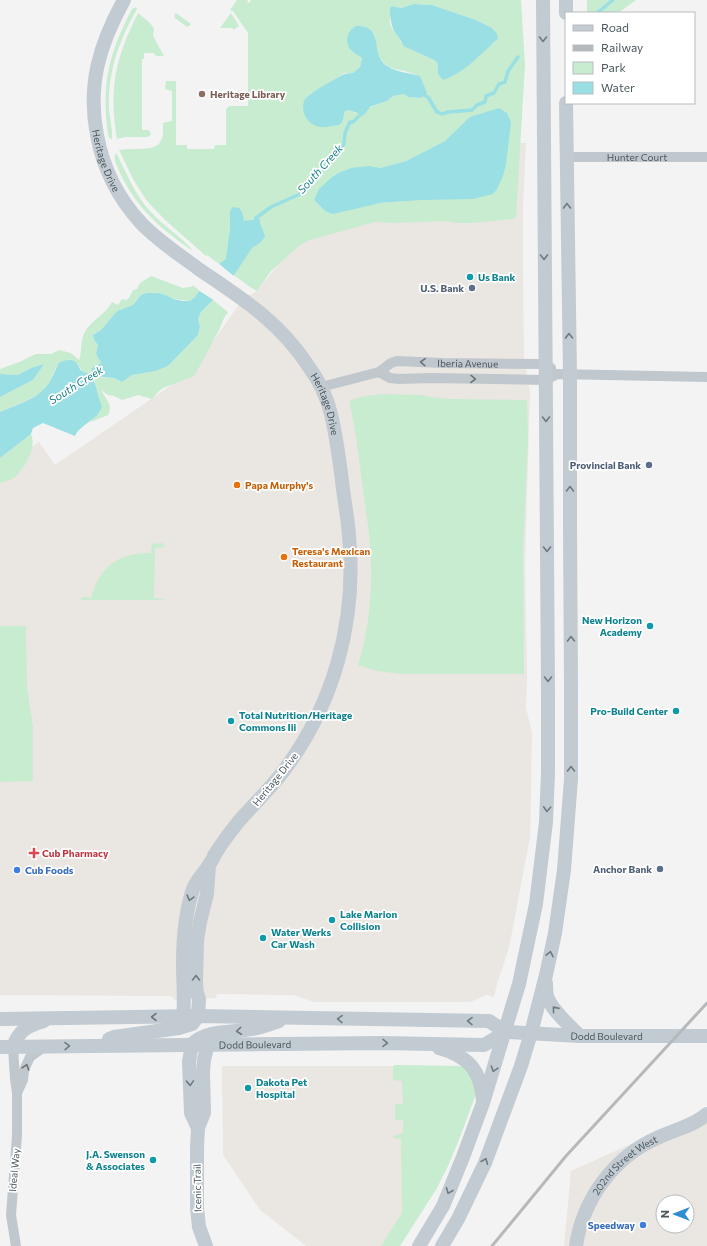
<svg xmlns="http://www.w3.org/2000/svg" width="707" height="1246" font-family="Commissioner,sans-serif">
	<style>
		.commercial { fill: #eae6e1; fill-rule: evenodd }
		.green { fill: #c7ecd0; fill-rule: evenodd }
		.water { fill: #99dfe4 }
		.pier { fill: #f4f3f3 }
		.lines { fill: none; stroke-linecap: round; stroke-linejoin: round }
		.stream { stroke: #99dfe4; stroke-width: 3.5 }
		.street { stroke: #c0c8cd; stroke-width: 10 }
		.secondary { stroke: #c1cbd1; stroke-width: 14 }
		.rail { stroke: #b5b9bc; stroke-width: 3 }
		.oneway { stroke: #6f7a80 }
		.oneway2 { stroke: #69747a }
		.education-dot { fill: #8d6e63; stroke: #fff; stroke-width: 1.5 }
		.culture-dot { fill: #0f9aa8; stroke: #fff; stroke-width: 1.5 }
		.service-dot { fill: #5c6f8a; stroke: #fff; stroke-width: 1.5 }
		.food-dot { fill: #e8710a; stroke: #fff; stroke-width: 1.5 }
		.health-dot { fill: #e0444e; stroke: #fff; stroke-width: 1.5 }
		.shop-dot { fill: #3f7fe0; stroke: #fff; stroke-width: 1.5 }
		.labels { text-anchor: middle; stroke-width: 3.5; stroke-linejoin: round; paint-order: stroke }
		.education-label { font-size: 10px; font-weight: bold; fill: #785e54; stroke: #fff; text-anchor: start }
		.street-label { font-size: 10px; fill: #4c585e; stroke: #fff }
		.culture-label { font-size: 10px; font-weight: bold; fill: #0d838f; stroke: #fff; text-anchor: start }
		.service-label { font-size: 10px; font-weight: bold; fill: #4e5e75; stroke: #fff; text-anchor: end }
		.food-label { font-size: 10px; font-weight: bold; fill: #c56008; stroke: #fff; text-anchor: start }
		.health-label { font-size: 10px; font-weight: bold; fill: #be3a42; stroke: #fff; text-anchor: start }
		.shop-label { font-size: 10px; font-weight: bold; fill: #366cbe; stroke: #fff; text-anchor: start }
		.water-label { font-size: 11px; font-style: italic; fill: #1a838b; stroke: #fff }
	</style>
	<rect width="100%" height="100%" fill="#f4f3f3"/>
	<g class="commercial">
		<path d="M 510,143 L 526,143 L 523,207 L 523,270 L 524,356 L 530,393 L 525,564 L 527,678 L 526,708 L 532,733 L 531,795 L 530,837 L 509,948 L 497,984 L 494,997 L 486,995 L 473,1001 L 469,1002 L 314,1002 L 294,995 L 284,995 L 217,994 L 216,998 L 175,1000 L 171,996 L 0,995 L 0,470 L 39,442 L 55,465 L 192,371 L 243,299 L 257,291 L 292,247 L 371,218 Z"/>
		<path d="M 222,1066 L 408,1066 L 406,1214 L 386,1246 L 306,1246 L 260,1210 L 223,1155 Z"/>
		<path d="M 707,1110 L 707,1246 L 564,1246 L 571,1171 ZM 663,1202 L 687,1202 L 687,1226 L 663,1226 Z"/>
	</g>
	<g class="green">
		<path d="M 237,0 L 248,0 L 247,2 L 249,3 L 251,0 L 521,0 L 525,65 L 516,217 L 513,219 L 471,223 L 457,223 L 444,221 L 393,223 L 375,222 L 364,225 L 310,240 L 300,245 L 271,271 L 257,291 L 250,287 L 207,255 L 206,256 L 165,220 L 147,201 L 134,181 L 119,150 C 132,147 149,152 159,144 L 163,136 L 163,123 L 172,121 L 172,91 L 165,89 L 166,81 L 176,81 L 176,145 L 187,145 L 187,149 L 214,149 L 215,145 L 226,145 L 226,109 L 229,106 L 248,106 L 248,33 L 233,11 L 230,10 ZM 414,4 L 432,5 L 476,20 L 492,28 L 498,39 L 493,44 L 437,70 L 437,62 L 432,59 L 403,46 C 401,37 392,32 390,23 C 389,18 393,11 394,6 C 401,10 407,6 414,4 ZM 374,33 C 376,40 376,48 379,55 C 386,72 400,68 414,74 C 418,76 422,82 424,86 L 421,98 L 408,97 L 404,94 L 398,95 L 393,96 L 387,101 L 356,113 L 348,110 L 345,111 L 337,125 L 333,126 L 304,112 L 305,99 L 310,94 L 318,90 L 344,73 L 353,73 L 360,67 L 362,58 L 351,50 ZM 492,110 L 422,200 L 380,203 L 349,209 L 325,211 L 314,200 L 320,189 L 332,177 L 338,173 L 351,168 L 380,168 L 406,161 L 445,141 L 462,126 Z"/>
		<path d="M 587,0 L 636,0 L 618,13 L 587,13 Z"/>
		<path d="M 136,7 L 137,9 C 120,39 108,70 109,106 C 109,117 113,128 112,139 L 109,138 L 108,134 C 101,84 109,53 132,9 Z"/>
		<path d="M 138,13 L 150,23 L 154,29 L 153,36 L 164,56 L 156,56 L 154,53 L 144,53 L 144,59 L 142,59 L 142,130 L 149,130 L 151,134 L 148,137 L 125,137 L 117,139 C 109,88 115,59 138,13 Z"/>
		<path d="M 176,13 L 191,24 L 189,26 L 187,27 L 175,18 L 174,16 Z"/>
		<path d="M 231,13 L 239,26 L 233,30 L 233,28 L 220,28 Z"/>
		<path d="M 116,153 C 128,175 133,192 150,211 C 163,226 181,236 193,251 C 161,229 137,209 120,173 C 118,167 112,159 116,153 Z"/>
		<path d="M 151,276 L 183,288 L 194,286 L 200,291 L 195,297 L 190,301 L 173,299 L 166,295 L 158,293 L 146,293 L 141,295 L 133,305 L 117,311 L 101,330 L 93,335 L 94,340 L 98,345 L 96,354 L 101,363 L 95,366 L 91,374 C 84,374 81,371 78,364 L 56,368 C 53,373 51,380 48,385 C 39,398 14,405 0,412 L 0,397 L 33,380 L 44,364 L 31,368 L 18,375 L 0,374 L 0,369 L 22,361 L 25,359 L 36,354 L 51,354 L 59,350 L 71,353 L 79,360 C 83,350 79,341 86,330 C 93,319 106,314 112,302 L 118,305 L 122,299 L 126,300 L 129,298 L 133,290 L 137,289 L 140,283 Z"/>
		<path d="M 213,300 L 228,312 L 224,318 L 220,328 L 203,360 L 194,376 L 163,388 C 158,391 156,395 152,399 L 138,395 L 122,400 L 114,396 L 108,395 L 101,390 C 105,398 114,406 108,415 L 91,422 L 102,406 L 97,396 L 94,381 L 96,377 L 114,378 L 122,382 L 132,375 L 168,366 L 198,335 L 200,326 L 198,319 L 201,312 Z"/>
		<path d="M 383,394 L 421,395 L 430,397 L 450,399 L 527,400 L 528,438 L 523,550 L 524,674 L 402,674 L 377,671 L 358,665 C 370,627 373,585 370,546 C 369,527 365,508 363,489 C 359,459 356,430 349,401 L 360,397 Z"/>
		<path d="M 31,434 C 37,447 25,468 15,477 C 11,480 5,481 0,483 L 0,458 Z"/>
		<path d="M 162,543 L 164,545 L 164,547 L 155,548 L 154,598 L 163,599 L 164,600 L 81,600 L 82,597 L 91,598 C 99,566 119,553 151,553 L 152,544 Z"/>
		<path d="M 0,626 L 26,626 L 27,688 L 33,727 L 33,781 L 0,782 Z"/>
		<path d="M 396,1065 L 463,1066 L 467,1070 L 477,1091 L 460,1137 L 448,1166 L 437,1188 L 400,1246 L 381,1246 L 402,1213 L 401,1139 L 394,1138 L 393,1136 L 403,1133 L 403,1120 L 395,1120 L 395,1104 L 403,1104 L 402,1081 L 393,1080 L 393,1066 Z"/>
	</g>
	<g class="water">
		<path d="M 414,4 L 432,5 L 476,20 L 492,28 L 497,34 L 498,39 C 481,53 465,73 443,80 L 438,74 L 437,62 L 432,59 L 403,46 C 402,41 400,39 396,34 C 391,27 390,17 390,8 L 392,6 L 401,8 Z"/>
		<path d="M 356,26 C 386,26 369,53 387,66 C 396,72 409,73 420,76 L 427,93 L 421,98 L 408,97 L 404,94 L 393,96 L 387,101 L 370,107 L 364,115 L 348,110 L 345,111 C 343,115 344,120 341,123 C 339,126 336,125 333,126 C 329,126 324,128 321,127 C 308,126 299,111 305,99 C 308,95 323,86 328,83 C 338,78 341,73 353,73 L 360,67 L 362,58 C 359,56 354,53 351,50 C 344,42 347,31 356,26 Z"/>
		<path d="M 499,108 L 507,113 L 511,122 L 506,164 L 503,176 L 497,189 L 493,194 L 473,199 L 422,200 L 380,203 L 333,214 L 325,211 L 314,200 L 319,189 L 332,177 L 338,173 L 351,168 L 369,166 L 380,168 L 406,161 L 445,141 L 470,117 Z"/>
		<path d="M 233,207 L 239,208 L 242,212 L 244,221 L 260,219 L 260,223 L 265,236 L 261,242 L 252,248 L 234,275 L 213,300 L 201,312 L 198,319 L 200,326 L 198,335 L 168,366 L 155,371 L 132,375 L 122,382 L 114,378 L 93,376 L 92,377 C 97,386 97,396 102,406 C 98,421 81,423 75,436 L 43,423 L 33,428 L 31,434 L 0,458 L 0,412 C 15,405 35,400 46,387 C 52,380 55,369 60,362 C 67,360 74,358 78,365 C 80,368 79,369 82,371 C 84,373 89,373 91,374 L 92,368 L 101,363 L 96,354 L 98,345 L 94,340 L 93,335 L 101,330 L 117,311 L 133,305 L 141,295 L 146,293 L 158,293 L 166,295 L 173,299 L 182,301 L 190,301 L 195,297 L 219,264 L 226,259 L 230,229 L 230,211 Z"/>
		<path d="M 44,364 L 33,380 L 0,397 L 0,374 L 18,375 L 31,368 Z"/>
	</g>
	<path class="pier" d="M 218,263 L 235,277 L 215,301 L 198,290 Z"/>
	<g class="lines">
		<g class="stream">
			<path d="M 597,13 L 613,0"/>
			<path d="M 420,93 L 428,97 L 437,112 L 442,114 L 448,112 L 472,110 L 477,105 L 485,102 L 486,96 L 494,93 L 499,84 L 505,82 L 508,71 L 518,57"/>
			<path d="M 254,223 L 256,218 L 271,207 L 300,194 L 325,166 L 332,159 L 344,144 L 345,133 L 350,122 L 353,122 L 363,112"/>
		</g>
		<g class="street">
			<path id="s1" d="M 567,157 L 707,157"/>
			<path d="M 379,372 L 390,378 L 399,379 L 431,378 L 546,380 L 557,374 L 707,377"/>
			<path id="s2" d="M 321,387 L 379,372 L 391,363 L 397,361 L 442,363 L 545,364 L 551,368"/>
			<path d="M 13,1047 L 15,1079 L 17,1093 L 17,1135 L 11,1215 L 16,1246"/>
			<path d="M 17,1093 L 23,1080 L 24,1070 L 30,1057 L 44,1047"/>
		</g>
		<g class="secondary">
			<path id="s3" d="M 124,0 C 100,43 87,85 97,135 C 103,168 118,198 141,223 C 158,241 180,255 200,270 C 243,299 280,322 309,367 C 319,381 327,397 331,414 C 337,439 340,464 343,489 C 345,505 348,520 349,536 C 357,621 334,705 282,773 C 269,790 253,805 239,821 C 231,831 222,843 215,854 C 213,858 212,861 209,865 C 204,873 197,879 193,889 C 185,913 183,939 183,964 C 183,982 185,999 183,1017"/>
			<path d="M 566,0 L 566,13"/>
			<path d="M 546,983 C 546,987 546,992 547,996 C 551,1010 570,1026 580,1036"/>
			<path id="s4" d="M 0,1019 L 198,1016 L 489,1021 L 506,1032 L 580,1036 L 707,1036"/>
			<path d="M 109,1039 L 114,1037 L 179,1028 L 192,1024 L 198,1016 L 199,999 L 197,993 L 196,984 L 197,940 L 200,922 L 207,894 L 209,865"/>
			<path d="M 192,1044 C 208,1029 232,1033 252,1029 C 261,1028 270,1024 279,1021"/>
			<path d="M 192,1044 L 189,1062 L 191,1113 L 198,1128"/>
			<path id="s5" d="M 0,1047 L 382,1043 L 484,1045 L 506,1032"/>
			<path d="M 13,1047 C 19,1030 27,1026 44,1021"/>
			<path d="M 439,1048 C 468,1056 481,1070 483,1101"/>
			<path d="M 206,1246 L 199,1227 L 197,1208 L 197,1148 L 198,1128 L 204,1113 L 203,1072 L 204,1060 L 208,1044"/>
			<path d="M 419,1246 L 443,1206 L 463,1157 L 483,1103 L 519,984 L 536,904 L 546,822 L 548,773 L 548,690 L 543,0"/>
			<path d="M 442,1246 L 458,1219 L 485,1163 L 521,1066 L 531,1033 L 546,975 L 555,933 L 564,870 L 571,779 L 571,687 L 570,528 L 570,375 L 566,103"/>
			<path id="s6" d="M 576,1246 C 583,1199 614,1157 657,1138 C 673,1130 694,1126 707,1114"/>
		</g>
		<path class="rail" d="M 492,1246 L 566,1156 L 707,1003"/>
	</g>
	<defs><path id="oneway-chevron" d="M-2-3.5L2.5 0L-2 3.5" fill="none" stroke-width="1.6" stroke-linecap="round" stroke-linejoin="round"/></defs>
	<g class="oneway">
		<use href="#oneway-chevron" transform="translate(543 39) rotate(90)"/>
		<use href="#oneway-chevron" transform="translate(567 206) rotate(-91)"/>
		<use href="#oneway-chevron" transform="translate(544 257) rotate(89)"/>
		<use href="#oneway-chevron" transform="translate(569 336) rotate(-91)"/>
		<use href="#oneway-chevron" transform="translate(546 419) rotate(90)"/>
		<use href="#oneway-chevron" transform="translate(570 489) rotate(-90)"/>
		<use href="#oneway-chevron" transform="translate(547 549) rotate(90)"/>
		<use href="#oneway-chevron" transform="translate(571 639) rotate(-91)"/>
		<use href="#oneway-chevron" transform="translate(548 679) rotate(90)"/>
		<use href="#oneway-chevron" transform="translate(571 769) rotate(-90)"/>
		<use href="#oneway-chevron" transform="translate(547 809) rotate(93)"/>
		<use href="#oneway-chevron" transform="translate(190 898) rotate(106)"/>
		<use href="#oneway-chevron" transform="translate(550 954) rotate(-78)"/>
		<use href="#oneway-chevron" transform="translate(196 978) rotate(-90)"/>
		<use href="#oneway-chevron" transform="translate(555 1009) rotate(-129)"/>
		<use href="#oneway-chevron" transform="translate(154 1017) rotate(180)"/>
		<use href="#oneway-chevron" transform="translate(340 1019) rotate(-179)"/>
		<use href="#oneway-chevron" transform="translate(470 1021) rotate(-179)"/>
		<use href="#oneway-chevron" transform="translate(239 1031) rotate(174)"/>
		<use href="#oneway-chevron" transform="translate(385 1043) rotate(1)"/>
		<use href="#oneway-chevron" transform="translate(67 1046) rotate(-1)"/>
		<use href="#oneway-chevron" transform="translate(494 1069) rotate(108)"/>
		<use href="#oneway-chevron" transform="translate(190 1083) rotate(88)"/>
		<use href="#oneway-chevron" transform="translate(485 1161) rotate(-67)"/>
		<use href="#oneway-chevron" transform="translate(449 1191) rotate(112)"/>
	</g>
	<g class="oneway2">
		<use href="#oneway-chevron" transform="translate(423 362) rotate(-176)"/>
		<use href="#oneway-chevron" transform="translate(473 379) rotate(1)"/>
		<use href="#oneway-chevron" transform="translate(26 1067) rotate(-72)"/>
	</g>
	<circle class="education-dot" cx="202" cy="94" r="4"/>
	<g class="culture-dot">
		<circle cx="470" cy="277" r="4"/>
		<circle cx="650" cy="626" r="4"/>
		<circle cx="676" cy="711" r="4"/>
		<circle cx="231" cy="721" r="4"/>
		<circle cx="332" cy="920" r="4"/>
		<circle cx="263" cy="938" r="4"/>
		<circle cx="248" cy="1088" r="4"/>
		<circle cx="153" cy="1160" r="4"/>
	</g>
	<g class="service-dot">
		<circle cx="472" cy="288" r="4"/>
		<circle cx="649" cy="465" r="4"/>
		<circle cx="660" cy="869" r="4"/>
	</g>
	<g class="food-dot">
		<circle cx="237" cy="485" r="4"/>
		<circle cx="284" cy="557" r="4"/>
	</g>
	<path class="health-dot" d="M32 847h4v4h4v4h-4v4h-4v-4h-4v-4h4z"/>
	<g class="shop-dot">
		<circle cx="17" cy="870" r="4"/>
		<circle cx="643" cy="1225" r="4"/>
	</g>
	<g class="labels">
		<g class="education-label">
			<text x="210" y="98">Heritage Library</text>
		</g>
		<g class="street-label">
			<text dy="4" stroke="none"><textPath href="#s1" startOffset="70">Hunter Court</textPath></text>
			<text dy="4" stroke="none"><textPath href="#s3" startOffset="168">Heritage Drive</textPath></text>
			<text dy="4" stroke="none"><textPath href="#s2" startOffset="152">Iberia Avenue</textPath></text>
			<text dy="4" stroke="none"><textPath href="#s3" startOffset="504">Heritage Drive</textPath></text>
			<text transform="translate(275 779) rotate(-51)" y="4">Heritage Drive</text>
			<text dy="4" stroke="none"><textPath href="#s4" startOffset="610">Dodd Boulevard</textPath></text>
			<text dy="4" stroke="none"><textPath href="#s5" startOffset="255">Dodd Boulevard</textPath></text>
			<text dy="4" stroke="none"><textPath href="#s6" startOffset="98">202nd Street West</textPath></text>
			<text transform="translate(14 1170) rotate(-85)" y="4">Ideal Way</text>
			<text transform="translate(197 1188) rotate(-91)" y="4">Icenic Trail</text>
		</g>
		<g class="culture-label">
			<text x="478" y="281">Us Bank</text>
			<text x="642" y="624" text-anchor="end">New Horizon<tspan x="642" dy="12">Academy</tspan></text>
			<text x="668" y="715" text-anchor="end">Pro-Build Center</text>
			<text x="239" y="719">Total Nutrition/Heritage<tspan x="239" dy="12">Commons Iii</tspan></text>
			<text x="340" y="918">Lake Marion<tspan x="340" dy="12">Collision</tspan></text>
			<text x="271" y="936">Water Werks<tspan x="271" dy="12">Car Wash</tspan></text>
			<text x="256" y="1086">Dakota Pet<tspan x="256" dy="12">Hospital</tspan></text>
			<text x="145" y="1158" text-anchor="end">J.A. Swenson<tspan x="145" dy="12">&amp; Associates</tspan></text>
		</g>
		<g class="service-label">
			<text x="464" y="292">U.S. Bank</text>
			<text x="641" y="469">Provincial Bank</text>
			<text x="652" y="873">Anchor Bank</text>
		</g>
		<g class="food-label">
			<text x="245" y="489">Papa Murphy's</text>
			<text x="292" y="555">Teresa's Mexican<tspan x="292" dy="12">Restaurant</tspan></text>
		</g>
		<g class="health-label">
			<text x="42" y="857">Cub Pharmacy</text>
		</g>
		<g class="shop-label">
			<text x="25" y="874">Cub Foods</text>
			<text x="635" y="1229" text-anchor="end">Speedway</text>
		</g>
		<g class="water-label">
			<text transform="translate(320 169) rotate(-48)" y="4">South Creek</text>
			<text transform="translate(76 385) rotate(-32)" y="4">South Creek</text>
		</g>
	</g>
	<rect x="565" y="12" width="130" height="92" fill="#ffffff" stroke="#b7bcbf"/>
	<rect x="573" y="25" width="20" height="6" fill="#c1cbd1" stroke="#b7bcbf"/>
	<text x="601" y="32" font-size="12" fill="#4c585e">Road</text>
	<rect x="573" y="45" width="20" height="6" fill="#b5b9bc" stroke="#b7bcbf"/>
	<text x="601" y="52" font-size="12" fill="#4c585e">Railway</text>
	<rect x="573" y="62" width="20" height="12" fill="#c7ecd0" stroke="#b7bcbf"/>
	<text x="601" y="72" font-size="12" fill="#4c585e">Park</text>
	<rect x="573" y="82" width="20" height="12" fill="#99dfe4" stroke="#b7bcbf"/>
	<text x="601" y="92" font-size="12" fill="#4c585e">Water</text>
	<g transform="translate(675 1214) rotate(270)"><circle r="19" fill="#ffffff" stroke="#b7bcbf"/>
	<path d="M0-3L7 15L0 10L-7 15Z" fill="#2e8cd3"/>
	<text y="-6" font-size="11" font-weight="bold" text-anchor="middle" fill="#4c585e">N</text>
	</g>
</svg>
